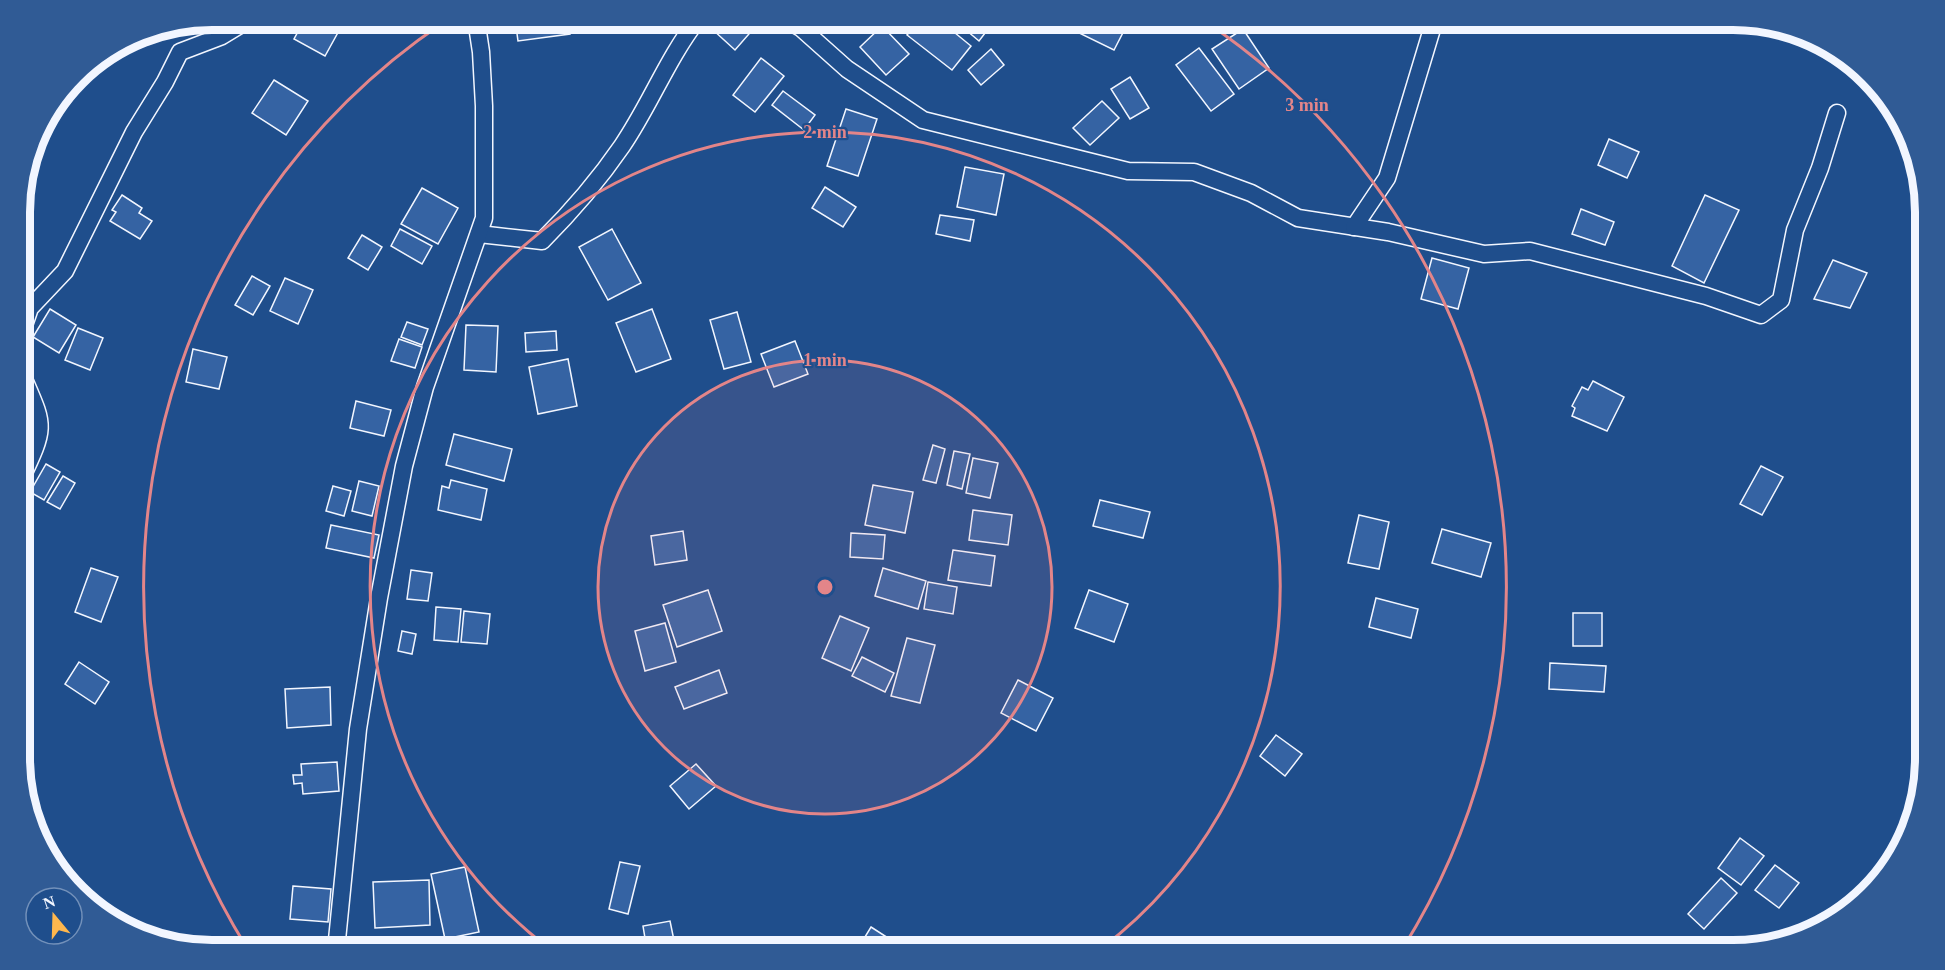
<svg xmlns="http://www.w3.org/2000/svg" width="1945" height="970" font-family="'Times New Roman',serif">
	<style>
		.building { fill: #3563a3; stroke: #f2f6ff; stroke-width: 1.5 }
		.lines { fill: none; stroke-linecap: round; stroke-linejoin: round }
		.minor-casing { stroke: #f2f6ff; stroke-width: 19 }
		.minor { stroke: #1f4e8c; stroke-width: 16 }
		.ring { fill: none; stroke: #e38589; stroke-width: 3 }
		.rim { fill: none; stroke: #f2f6ff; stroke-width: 8 }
		.centre { fill: #e38589; stroke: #1f4e8c; stroke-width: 3 }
		.ring-label { font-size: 18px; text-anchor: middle; font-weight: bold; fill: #e38589; stroke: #1f4e8c; stroke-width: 4.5; stroke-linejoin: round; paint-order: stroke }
	</style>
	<rect width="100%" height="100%" fill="#1f4e8c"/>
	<g class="building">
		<path d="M 305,19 L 326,19 L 341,27 L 325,56 L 294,39 Z"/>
		<path d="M 515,19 L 568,19 L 570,34 L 518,41 Z"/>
		<path d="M 721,19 L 762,19 L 735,50 L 712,29 Z"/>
		<path d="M 920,19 L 938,19 L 971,46 L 952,70 L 907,35 Z"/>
		<path d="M 953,19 L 994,19 L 995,20 L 979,41 Z"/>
		<path d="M 1081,19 L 1130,19 L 1114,50 L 1075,31 Z"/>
		<path d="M 882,26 L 909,54 L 886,75 L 860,47 Z"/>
		<path d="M 1243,29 L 1269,68 L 1239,89 L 1212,49 Z"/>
		<path d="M 1199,48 L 1234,94 L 1211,111 L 1176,65 Z"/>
		<path d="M 991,49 L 1004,65 L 981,85 L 968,70 Z"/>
		<path d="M 761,58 L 784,76 L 755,112 L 733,95 Z"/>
		<path d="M 1130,77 L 1149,108 L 1130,119 L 1111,89 Z"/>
		<path d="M 274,80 L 308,101 L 286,135 L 252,113 Z"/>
		<path d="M 783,91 L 815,115 L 804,130 L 772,105 Z"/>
		<path d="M 1102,101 L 1119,118 L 1090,145 L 1073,128 Z"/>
		<path d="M 846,109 L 877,119 L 858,176 L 827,166 Z"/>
		<path d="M 1609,139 L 1639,152 L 1627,178 L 1598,165 Z"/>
		<path d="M 965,167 L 1004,174 L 996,215 L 957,207 Z"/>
		<path d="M 825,187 L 856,207 L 843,227 L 812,208 Z"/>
		<path d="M 422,188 L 458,208 L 438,244 L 401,224 Z"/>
		<path d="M 122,195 L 142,208 L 139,213 L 152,221 L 140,239 L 110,221 L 116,212 L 112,210 Z"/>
		<path d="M 1705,195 L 1739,210 L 1704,283 L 1672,266 Z"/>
		<path d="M 1581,209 L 1614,222 L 1605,245 L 1572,234 Z"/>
		<path d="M 940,215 L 974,220 L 970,241 L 936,234 Z"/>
		<path d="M 400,229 L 432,246 L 422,264 L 391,246 Z"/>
		<path d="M 612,229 L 641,283 L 608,300 L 579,247 Z"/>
		<path d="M 362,235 L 382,247 L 368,270 L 348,258 Z"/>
		<path d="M 1432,258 L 1469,268 L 1458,309 L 1421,299 Z"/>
		<path d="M 1833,260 L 1867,273 L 1850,308 L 1814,299 Z"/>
		<path d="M 252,276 L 270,286 L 253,315 L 235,305 Z"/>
		<path d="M 285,278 L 313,290 L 298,324 L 270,311 Z"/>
		<path d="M 50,309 L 76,325 L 59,353 L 33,337 Z"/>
		<path d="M 652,309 L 671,359 L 636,372 L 616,323 Z"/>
		<path d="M 737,312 L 751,362 L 724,369 L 710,320 Z"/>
		<path d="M 407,322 L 428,329 L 422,345 L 401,337 Z"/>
		<path d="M 466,325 L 498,326 L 496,372 L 464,370 Z"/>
		<path d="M 78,328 L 103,338 L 90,370 L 65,360 Z"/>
		<path d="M 556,331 L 557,350 L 526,352 L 525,333 Z"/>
		<path d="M 399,339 L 422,347 L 415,368 L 391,361 Z"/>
		<path d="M 795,341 L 808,374 L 774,387 L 761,354 Z"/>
		<path d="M 193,349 L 227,357 L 219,389 L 186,382 Z"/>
		<path d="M 568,359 L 577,406 L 538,414 L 529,367 Z"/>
		<path d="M 1593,381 L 1624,397 L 1607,431 L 1572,416 L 1575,408 L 1572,406 L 1582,387 L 1588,390 Z"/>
		<path d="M 356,401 L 391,410 L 384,436 L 350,428 Z"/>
		<path d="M 454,434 L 512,449 L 504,481 L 446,465 Z"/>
		<path d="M 933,445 L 945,449 L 936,483 L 923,480 Z"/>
		<path d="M 954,451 L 970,454 L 962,489 L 947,485 Z"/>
		<path d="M 973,458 L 998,463 L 990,498 L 966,493 Z"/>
		<path d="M 46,464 L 60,472 L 44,500 L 30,492 Z"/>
		<path d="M 1761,466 L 1783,477 L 1762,515 L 1740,504 Z"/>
		<path d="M 63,476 L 75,483 L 60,509 L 47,502 Z"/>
		<path d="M 451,480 L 487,489 L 481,520 L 438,510 L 442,486 L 449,488 Z"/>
		<path d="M 359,481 L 379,486 L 372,516 L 352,511 Z"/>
		<path d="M 873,485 L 913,492 L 905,533 L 865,525 Z"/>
		<path d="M 333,486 L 351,491 L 344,516 L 326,511 Z"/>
		<path d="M 1100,500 L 1150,512 L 1143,538 L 1093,526 Z"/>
		<path d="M 973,510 L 1012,515 L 1008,545 L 969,540 Z"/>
		<path d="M 1359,515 L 1389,522 L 1379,569 L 1348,563 Z"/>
		<path d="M 331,525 L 379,535 L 374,558 L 326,548 Z"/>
		<path d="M 1442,529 L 1491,543 L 1481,577 L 1432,563 Z"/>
		<path d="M 683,531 L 687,560 L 655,565 L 651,536 Z"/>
		<path d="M 851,533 L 885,535 L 883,559 L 850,557 Z"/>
		<path d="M 953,550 L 995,556 L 991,586 L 948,580 Z"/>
		<path d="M 91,568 L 118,577 L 101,622 L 75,612 Z"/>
		<path d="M 883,568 L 926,581 L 918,609 L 875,596 Z"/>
		<path d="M 411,570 L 432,573 L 428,601 L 407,599 Z"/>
		<path d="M 928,582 L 957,587 L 953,614 L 924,609 Z"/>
		<path d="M 708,590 L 722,631 L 677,647 L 663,605 Z"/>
		<path d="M 1089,590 L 1128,604 L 1114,642 L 1075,628 Z"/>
		<path d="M 1376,598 L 1418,609 L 1411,638 L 1369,627 Z"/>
		<path d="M 436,607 L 461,609 L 458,642 L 434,640 Z"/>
		<path d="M 464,611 L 490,614 L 487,644 L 461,642 Z"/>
		<rect x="1573" y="613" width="29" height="33"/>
		<path d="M 840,616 L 869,628 L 851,671 L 822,658 Z"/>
		<path d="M 665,623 L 676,662 L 645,671 L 635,631 Z"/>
		<path d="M 402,631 L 416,634 L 412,654 L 398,651 Z"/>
		<path d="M 907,638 L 935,645 L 920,703 L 891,696 Z"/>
		<path d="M 862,657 L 894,673 L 885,692 L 852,676 Z"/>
		<path d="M 79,662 L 109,682 L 95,704 L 65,684 Z"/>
		<path d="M 1550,663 L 1606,666 L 1604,692 L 1549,689 Z"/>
		<path d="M 719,670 L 727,693 L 684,709 L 675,687 Z"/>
		<path d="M 1018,680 L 1053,698 L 1036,731 L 1001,713 Z"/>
		<path d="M 330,687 L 331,725 L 287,728 L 285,689 Z"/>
		<path d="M 1276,735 L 1302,754 L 1285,776 L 1260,756 Z"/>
		<path d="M 337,762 L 339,791 L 303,794 L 302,783 L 294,784 L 293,775 L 302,775 L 301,764 Z"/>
		<path d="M 696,764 L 716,786 L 689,809 L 670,786 Z"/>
		<path d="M 1740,838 L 1764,856 L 1741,885 L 1718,868 Z"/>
		<path d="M 620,862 L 640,866 L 628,914 L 609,909 Z"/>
		<path d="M 1775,865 L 1799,883 L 1779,908 L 1755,890 Z"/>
		<path d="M 465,867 L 479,932 L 445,939 L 431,874 Z"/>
		<path d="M 1721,878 L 1737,893 L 1704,929 L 1688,914 Z"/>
		<path d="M 429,880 L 430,925 L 375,928 L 373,882 Z"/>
		<path d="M 293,886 L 331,889 L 328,922 L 290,919 Z"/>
		<path d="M 670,921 L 676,950 L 647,950 L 643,926 Z"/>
		<path d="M 871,927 L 899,945 L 896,950 L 857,950 Z"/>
		<path d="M 285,946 L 316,950 L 285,950 Z"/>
	</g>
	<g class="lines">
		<g class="minor-casing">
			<g id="minor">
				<path d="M 785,19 L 801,28 L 847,69 L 923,120 L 1128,171 L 1194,172 L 1251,193 L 1298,218 L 1388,232 L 1484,254 L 1530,251 L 1706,296 L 1761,315 L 1781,300 L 1795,230 L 1820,168 L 1837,113"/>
				<path d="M 1354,227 L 1387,178 L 1435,19"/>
				<path d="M 479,234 L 542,241 C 571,212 598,181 622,146 C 650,105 667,59 698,19"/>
				<path d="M 20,337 L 30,308 L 65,271 L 134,132 L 165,82 L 180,52 L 222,36 L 250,19"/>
				<path d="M 20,370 C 44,426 48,423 21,479"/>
				<path d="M 336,950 L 358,729 L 379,598 L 404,466 L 425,387 L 484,218 L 484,106 L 481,52 L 476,19"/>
			</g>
		</g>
		<use href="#minor" class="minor"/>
	</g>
	<circle cx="825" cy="587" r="227" fill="#e38589" fill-opacity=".12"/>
	<g class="ring">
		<circle cx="825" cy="587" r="227"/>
		<path d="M551 950A455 455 0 1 1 1102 948"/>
		<path d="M247 948A682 682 0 0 1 444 22M1206 22A682 682 0 0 1 1403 948"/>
	</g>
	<path d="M0 0H1945V970H0ZM212 30H1733A182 182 0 0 1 1915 212V758A182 182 0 0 1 1733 940H212A182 182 0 0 1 30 758V212A182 182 0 0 1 212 30Z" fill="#305b95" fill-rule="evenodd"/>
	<path class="rim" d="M212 30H1733A182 182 0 0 1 1915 212V758A182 182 0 0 1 1733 940H212A182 182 0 0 1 30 758V212A182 182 0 0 1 212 30Z"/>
	<circle cx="825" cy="587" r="9" class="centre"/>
	<g class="ring-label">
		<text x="1307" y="111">3 min</text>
		<text x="825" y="138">2 min</text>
		<text x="825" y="366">1 min</text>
	</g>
	<g transform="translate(54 916) rotate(341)"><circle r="28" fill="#1f4e8c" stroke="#7391ba" stroke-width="1.5"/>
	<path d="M0-4.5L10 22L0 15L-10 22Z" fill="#ffb74d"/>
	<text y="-9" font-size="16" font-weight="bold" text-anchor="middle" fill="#f2f6ff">N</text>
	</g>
</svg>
